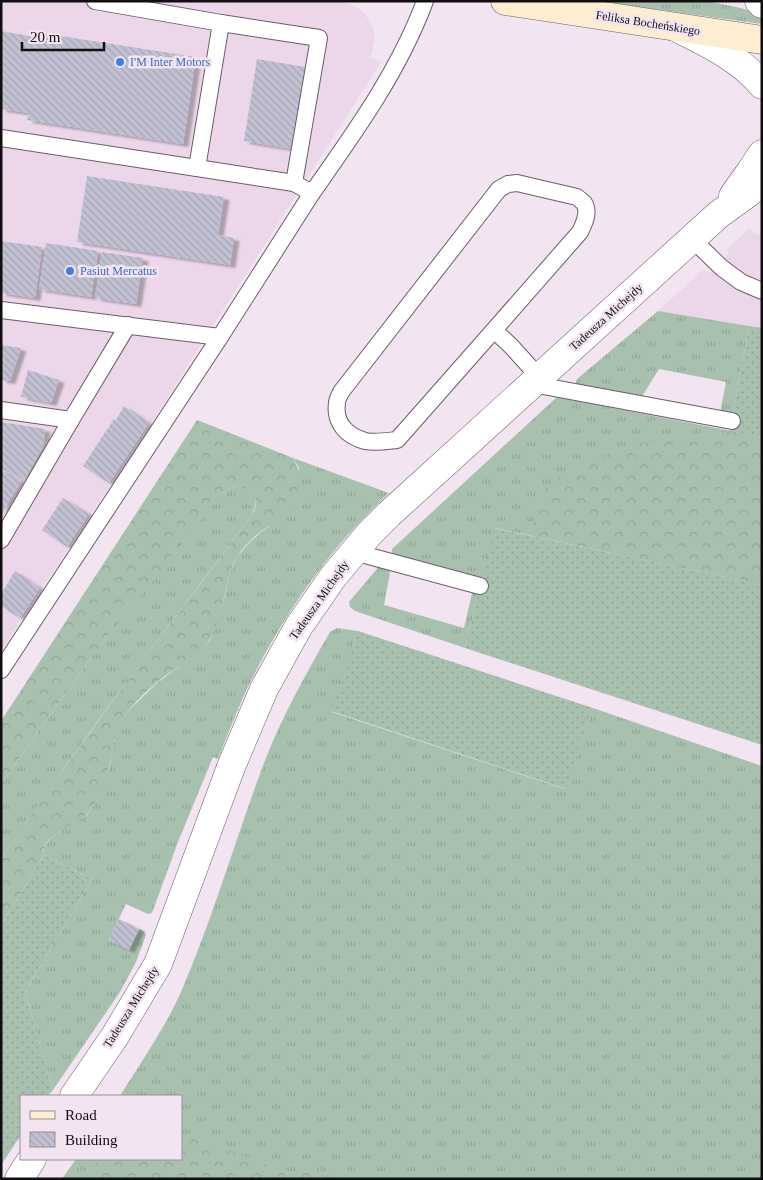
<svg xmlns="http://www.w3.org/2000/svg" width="763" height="1180" font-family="'Times New Roman',serif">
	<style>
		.built { fill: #ecd7ea }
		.grass { fill: url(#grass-tufts) }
		.forest { fill: url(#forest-crowns) }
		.garden { fill: url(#garden-dots) }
		.building { fill: url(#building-back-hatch); filter: url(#shadow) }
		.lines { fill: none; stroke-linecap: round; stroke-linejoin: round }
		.lane-casing { stroke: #6b5d69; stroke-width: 18 }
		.street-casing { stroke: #6b5d69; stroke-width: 29 }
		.secondary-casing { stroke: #6b5d69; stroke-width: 29 }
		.lane { stroke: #fff; stroke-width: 16 }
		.street { stroke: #fff; stroke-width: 28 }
		.secondary { stroke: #feeed1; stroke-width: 28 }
		.shop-dot { fill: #3f7fe0; stroke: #f3e4f1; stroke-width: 2 }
		.labels { text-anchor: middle; stroke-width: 5; stroke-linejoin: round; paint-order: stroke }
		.street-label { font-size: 12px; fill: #120d11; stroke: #f3e4f1 }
		.shop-label { font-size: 12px; fill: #366cbe; stroke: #f3e4f1; text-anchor: start }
	</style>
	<defs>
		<pattern id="grass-tufts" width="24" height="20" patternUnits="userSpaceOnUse" patternTransform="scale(1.25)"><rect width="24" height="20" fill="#a8c1af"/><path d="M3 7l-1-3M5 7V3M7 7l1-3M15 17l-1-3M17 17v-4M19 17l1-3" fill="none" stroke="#90a596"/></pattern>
		<pattern id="forest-crowns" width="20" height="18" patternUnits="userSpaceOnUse" patternTransform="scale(1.25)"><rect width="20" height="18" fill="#a8c1af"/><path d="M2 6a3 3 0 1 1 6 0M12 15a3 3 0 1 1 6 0" fill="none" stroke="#90a596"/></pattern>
		<pattern id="garden-dots" width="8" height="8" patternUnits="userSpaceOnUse" patternTransform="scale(1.25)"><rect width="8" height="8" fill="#a8c1af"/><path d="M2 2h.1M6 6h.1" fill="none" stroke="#90a596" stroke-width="1.8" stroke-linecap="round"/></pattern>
		<pattern id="building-back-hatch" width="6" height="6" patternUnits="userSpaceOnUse" patternTransform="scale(1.25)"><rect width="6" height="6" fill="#c2c1d3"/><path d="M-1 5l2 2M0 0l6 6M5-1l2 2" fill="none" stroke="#a6a5b4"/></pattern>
		<filter id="shadow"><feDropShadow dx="5.5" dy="3" stdDeviation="1" flood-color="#0004"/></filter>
	</defs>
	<rect width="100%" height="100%" fill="#f3e4f1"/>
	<g class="built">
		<path d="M 1,1 L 335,1 L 348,3 L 358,8 L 364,13 L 372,25 L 374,34 L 375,40 L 370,58 L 381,62 L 159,411 L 1,651 Z"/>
		<path d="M 749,229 L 762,237 L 762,328 L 658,311 L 703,270 L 710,272 L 728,254 L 727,249 Z"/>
	</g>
	<g class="grass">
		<path d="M 596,1 L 706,1 L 736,7 L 752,11 L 762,16 L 762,24 Z"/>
		<path d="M 658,311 L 749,326 L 733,415 L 720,413 L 726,382 L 659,369 L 641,398 L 575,385 L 577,379 Z"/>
		<path d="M 557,397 L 762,437 L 762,585 L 495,528 L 482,579 L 395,556 L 392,553 L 392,549 Z"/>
		<path d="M 293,458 L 389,493 C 329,548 281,618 246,691 C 236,713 227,736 218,759 L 213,757 L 178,842 L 152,913 L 148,914 L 126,904 L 109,939 L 129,950 L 139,929 L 144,931 L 146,935 L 136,962 L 120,992 L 53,1090 L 25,992 L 92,879 L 44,855 L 44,847 L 50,839 L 60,831 L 87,815 L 96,802 L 109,769 L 117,728 L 126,713 L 155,685 L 170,673 L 200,653 L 210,640 L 223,603 L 230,572 L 237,557 L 248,544 L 261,532 L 288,514 L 299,468 Z"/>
		<path d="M 239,486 C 259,491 259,502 250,518 C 165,630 80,742 1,859 L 1,784 L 91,658 L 210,507 C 220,495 222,489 239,486 Z"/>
		<path d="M 381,564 L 391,567 L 384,605 L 464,628 L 473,589 L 479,591 L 465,648 L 355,611 L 350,607 L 349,602 Z"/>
		<path d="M 337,628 L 358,631 L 332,712 L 565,789 L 593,708 L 762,766 L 762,1179 L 62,1179 L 76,1159 L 181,1159 L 181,1096 L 120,1096 C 141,1062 165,1028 181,992 C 212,920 234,844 261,771 C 279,722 304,677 330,632 Z"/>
	</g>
	<g class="forest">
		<path d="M 197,420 L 293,458 C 303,477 305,496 289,513 C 282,520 271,525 263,530 C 253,537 243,547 237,557 C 230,568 228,581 225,593 C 221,613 214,637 201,652 C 193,661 179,666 169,673 C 152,686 126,708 118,728 C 115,735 114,743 113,750 C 108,771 103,797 88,813 C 79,824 48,833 44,848 C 43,850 44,853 44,855 L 1,926 L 1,859 L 36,807 L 136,669 L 250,518 C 252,514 256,509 256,504 C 257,490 241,484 230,488 C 227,489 225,491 223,492 L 91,658 L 1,784 L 1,721 Z"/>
		<path d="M 730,431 L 762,437 L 762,585 L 533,536 L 534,517 L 540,494 L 558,477 L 587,467 L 608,454 L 639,443 L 696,441 Z"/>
		<path d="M 181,1136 L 208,1142 L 235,1153 L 283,1171 L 324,1174 L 349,1179 L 85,1179 L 99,1159 L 181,1159 Z"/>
	</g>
	<g class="garden">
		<path d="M 749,326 L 762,328 L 762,437 L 730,431 Z"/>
		<path d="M 494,528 L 762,585 L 762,745 L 465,648 Z"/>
		<path d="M 358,631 L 593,708 L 566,789 L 331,711 Z"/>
		<path d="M 44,855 L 92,879 L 25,992 L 53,1090 L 48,1096 L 21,1096 L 21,1135 L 1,1165 L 1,926 Z"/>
	</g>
	<g class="building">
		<path d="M 1,31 L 40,38 L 41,33 L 196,57 L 183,144 L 27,120 L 29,113 L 1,109 Z"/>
		<path d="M 257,59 L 305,67 L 292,149 L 244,141 Z"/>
		<path d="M 87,176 L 224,197 L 218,235 L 234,238 L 230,265 L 77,242 Z"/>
		<path d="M 1,241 L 42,247 L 35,298 L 1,293 Z"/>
		<path d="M 46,243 L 98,251 L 91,297 L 39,289 Z"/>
		<path d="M 102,252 L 143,258 L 136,304 L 95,298 Z"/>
		<path d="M 1,345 L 21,348 L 10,381 L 1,380 Z"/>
		<path d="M 28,370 L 59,380 L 51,403 L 21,397 Z"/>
		<path d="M 124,406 L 149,423 L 109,483 L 83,466 L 114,419 L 116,420 Z"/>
		<path d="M 1,422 L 45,429 L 43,446 L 25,479 L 1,469 Z"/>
		<path d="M 1,470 L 22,480 L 1,515 Z"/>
		<path d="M 63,498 L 89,514 L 67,547 L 42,530 Z"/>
		<path d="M 15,571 L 40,588 L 20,618 L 1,606 L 1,594 Z"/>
		<path d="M 119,919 L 139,929 L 129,950 L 108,940 Z"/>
	</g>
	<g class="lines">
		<g class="lane-casing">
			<g id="lane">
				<path d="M 95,1 L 221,23 L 197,168 L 294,183 L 312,193 C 355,132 399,71 425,1"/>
				<path d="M 221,23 L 319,38 L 294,183"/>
				<path d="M 1,138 L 197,168"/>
				<path d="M 692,239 L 722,268 L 741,282 L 762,291"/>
				<path d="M 1,310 L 220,337"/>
				<path d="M 494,330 L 397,440 C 387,441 375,443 365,441 C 347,436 334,423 337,403 C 337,399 340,395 341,392 L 499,189 L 508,184 L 517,183 L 577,197 C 579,199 582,201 584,203 C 590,212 584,224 580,232 L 494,330 L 512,347 L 539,377"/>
				<path d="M 532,384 L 732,421"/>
				<path d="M 1,410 L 71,420"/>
				<path d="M 1,540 L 71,420 L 128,325"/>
				<path d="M 354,552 L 480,586"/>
				<path d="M 1,670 L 220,337 L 312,193"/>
			</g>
		</g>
		<g class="street-casing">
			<g id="street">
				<path d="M 759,1 L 762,4"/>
				<path d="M 679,29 C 709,44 741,59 762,85"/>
				<path d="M 733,196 L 750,172 L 762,154"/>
				<path d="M 74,1096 L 115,1036 L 158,964 L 231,767 L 264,689 L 285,651 L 299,626 L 333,577 L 369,534 L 389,514 L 718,215 L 762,183"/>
				<path d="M 19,1179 L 32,1159"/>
			</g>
		</g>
		<g class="secondary-casing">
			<path id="secondary" d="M 505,1 L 762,40"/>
		</g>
		<use href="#lane" class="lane"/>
		<use href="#street" class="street"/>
		<use href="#secondary" class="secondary"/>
	</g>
	<g class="shop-dot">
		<circle cx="120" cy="62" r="5"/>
		<circle cx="70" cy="271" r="5"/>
	</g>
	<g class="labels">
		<g class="street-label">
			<text transform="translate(648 23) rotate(9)" y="4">Feliksa Bocheńskiego</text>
			<text transform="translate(606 317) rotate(-42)" y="4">Tadeusza Michejdy</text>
			<text transform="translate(319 600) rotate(-55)" y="4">Tadeusza Michejdy</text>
			<text transform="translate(131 1007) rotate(-58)" y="4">Tadeusza Michejdy</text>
		</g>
		<g class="shop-label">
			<text x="130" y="66">I'M Inter Motors</text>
			<text x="80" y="275">Pasiut Mercatus</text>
		</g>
	</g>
	<rect width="763" height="1180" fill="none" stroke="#120d11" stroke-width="5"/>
	<rect x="20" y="1095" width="162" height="65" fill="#f3e4f1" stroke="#998e97"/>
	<rect x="30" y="1111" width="25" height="8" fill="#feeed1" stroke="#998e97"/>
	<text x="65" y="1120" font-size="15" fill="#120d11">Road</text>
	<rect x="30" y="1132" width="25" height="15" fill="url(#building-back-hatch)" stroke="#998e97"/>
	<text x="65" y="1145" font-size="15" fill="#120d11">Building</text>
	<path d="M22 42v8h82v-8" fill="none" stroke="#120d11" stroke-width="2.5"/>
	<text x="30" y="42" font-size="15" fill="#120d11" stroke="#f3e4f1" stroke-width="4" paint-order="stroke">20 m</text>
</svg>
